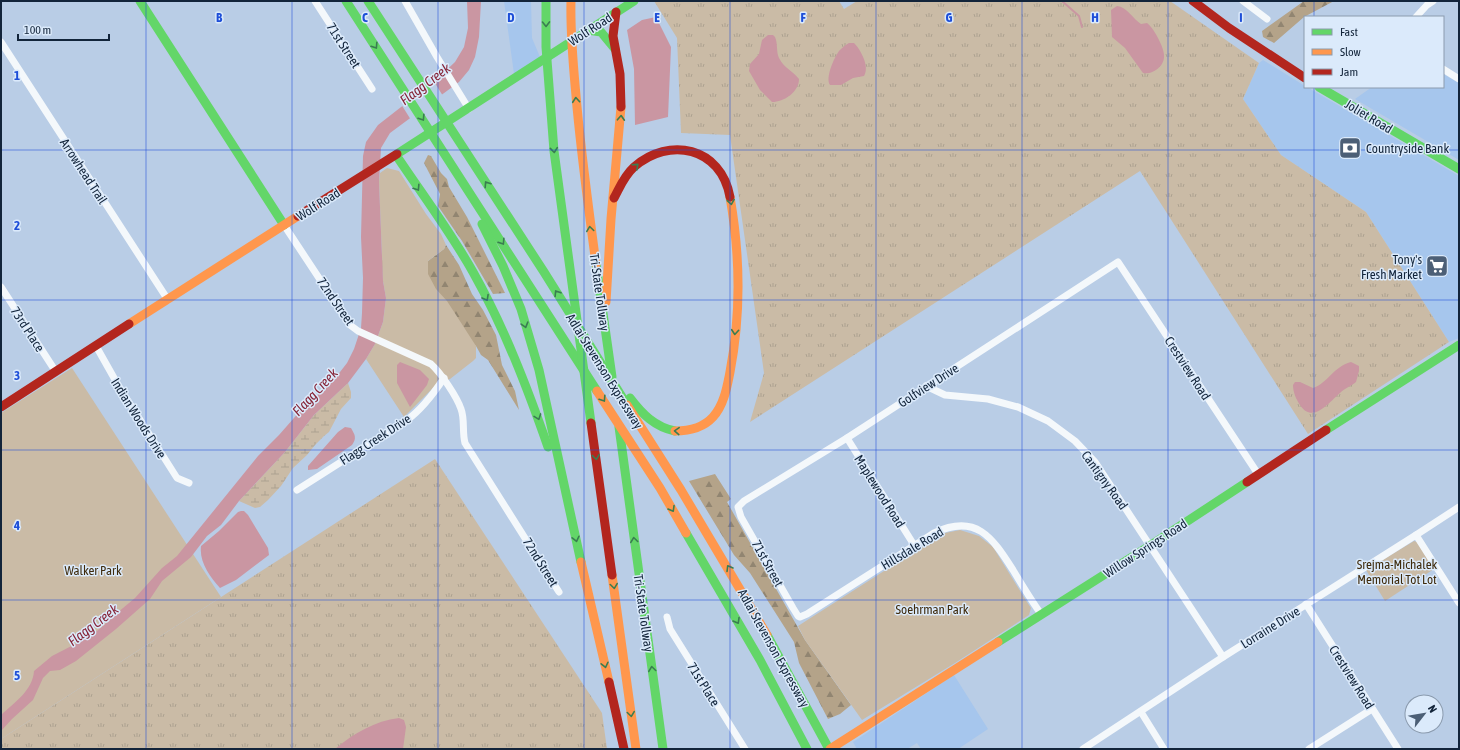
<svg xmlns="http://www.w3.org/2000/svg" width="1460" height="750" font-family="'Asap Condensed',sans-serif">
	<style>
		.built { fill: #a6c6ed }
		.grass { fill: url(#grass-tufts) }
		.forest { fill: url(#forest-firs) }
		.wetland { fill: url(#wetland-marsh) }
		.park { fill: #cabba6 }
		.water { fill: #ca96a2 }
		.pier { fill: #b9cde6 }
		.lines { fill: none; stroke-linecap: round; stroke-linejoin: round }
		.stream { stroke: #ca96a2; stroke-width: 2 }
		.street { stroke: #f4f8fb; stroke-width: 7 }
		.fast { stroke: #63d668; stroke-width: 9 }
		.slow { stroke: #ff974d; stroke-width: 9 }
		.jam { stroke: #b3261e; stroke-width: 9 }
		.oneway { stroke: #3a7d51 }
		.grid { fill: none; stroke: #1d4ed8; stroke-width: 1; stroke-opacity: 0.55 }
		.labels { text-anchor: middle; stroke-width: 3; stroke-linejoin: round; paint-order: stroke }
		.street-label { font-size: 13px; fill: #12243a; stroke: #dbeafb }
		.poi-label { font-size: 13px; fill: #12243a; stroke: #dbeafb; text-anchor: start }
		.park-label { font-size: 13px; fill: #3f2b0c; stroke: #dbeafb }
		.water-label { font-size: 14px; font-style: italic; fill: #862336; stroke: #dbeafb }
		.grid-label { font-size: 13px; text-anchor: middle; font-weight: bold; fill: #1d4ed8; stroke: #dbeafb; stroke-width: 3; stroke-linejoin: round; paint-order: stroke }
	</style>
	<defs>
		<pattern id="grass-tufts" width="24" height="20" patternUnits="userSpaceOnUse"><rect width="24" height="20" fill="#cabba6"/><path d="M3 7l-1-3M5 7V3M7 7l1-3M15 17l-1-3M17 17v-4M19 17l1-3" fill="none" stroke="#aca190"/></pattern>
		<pattern id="forest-firs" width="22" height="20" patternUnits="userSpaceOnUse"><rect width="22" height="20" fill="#b4a389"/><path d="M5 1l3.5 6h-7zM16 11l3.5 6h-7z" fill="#918571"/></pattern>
		<pattern id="wetland-marsh" width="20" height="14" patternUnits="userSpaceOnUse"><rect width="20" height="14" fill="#cabba6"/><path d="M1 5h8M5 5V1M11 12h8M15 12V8" fill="none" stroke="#aca190"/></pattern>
	</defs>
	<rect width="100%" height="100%" fill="#b9cde6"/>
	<g class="built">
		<path d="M 504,1 L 531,1 L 532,38 L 540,57 L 514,74 Z"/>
		<path d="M 1263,60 L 1305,86 L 1305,87 L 1307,87 L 1459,176 L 1459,338 L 1449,342 L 1366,212 L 1281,155 L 1243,99 L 1259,63 Z"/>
		<path d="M 1443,74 L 1459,83 L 1459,160 L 1355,99 L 1372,87 L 1443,87 Z"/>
		<path d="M 954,675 L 988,729 L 958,749 L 921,749 L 917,743 L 907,749 L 857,749 L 853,742 Z"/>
	</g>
	<g class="grass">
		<path d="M 654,1 L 839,1 L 844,9 L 857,1 L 1170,1 L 1259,63 L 1243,99 L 1281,155 L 1366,212 L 1449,342 L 1308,434 L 1140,171 L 750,422 L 764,373 L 730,135 L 681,133 L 677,38 Z"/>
		<path d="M 435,459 L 602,713 L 607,749 L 1,749 L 1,739 Z"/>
	</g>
	<g class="forest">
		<path d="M 1304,1 L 1334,1 L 1304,17 L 1274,43 L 1263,37 L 1262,31 Z"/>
		<path d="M 428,155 L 431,156 L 441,173 L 447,179 L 449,187 L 467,217 L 505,293 L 493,294 L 462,241 L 438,206 L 440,194 L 424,163 Z"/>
		<path d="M 446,245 L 459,265 L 472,294 L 483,310 L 496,335 L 502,365 L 515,391 L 519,410 L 488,360 L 481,355 L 476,346 L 383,281 L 382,260 L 392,265 L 428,261 L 444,249 Z"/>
		<path d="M 715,474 L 731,499 L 727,502 L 805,640 L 851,705 L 840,714 L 828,719 L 799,663 L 794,642 L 750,573 L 734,555 L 689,481 Z"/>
	</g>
	<path class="wetland" d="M 348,383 L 351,392 L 351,398 L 341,409 L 329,432 L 324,436 L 315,445 L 307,455 L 293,468 L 281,486 L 268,500 L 260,507 L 255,508 L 239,501 L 285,452 L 314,415 Z"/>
	<g class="park">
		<path d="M 387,168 L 399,171 L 426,214 L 441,234 L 446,245 L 444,249 L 428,261 L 428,274 L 436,289 L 447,301 L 476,346 L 476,358 L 473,361 L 450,379 L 433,388 L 404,417 L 366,359 L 375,344 L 383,322 L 386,298 L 383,281 L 379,182 L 380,173 Z"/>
		<path d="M 72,368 L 221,597 L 1,739 L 1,413 Z"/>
		<path d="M 960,530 L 979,536 L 993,547 L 1027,602 L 1031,608 L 1029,615 L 955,663 L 862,720 L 805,640 L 798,626 L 931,541 L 945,533 Z"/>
		<path d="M 1414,541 L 1417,542 L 1434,569 L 1385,601 L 1366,570 Z"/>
	</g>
	<g class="water">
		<path d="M 467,1 L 481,1 L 479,37 L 475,57 L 469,70 L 459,82 L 390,133 L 381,148 L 379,182 L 383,281 L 386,298 L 383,322 L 375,344 L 366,359 L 348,383 L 314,415 L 285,452 L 239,501 L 221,525 L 207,536 L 191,557 L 162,581 L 150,599 L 116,629 L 76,661 L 60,670 L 50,671 L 43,678 L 33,700 L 12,719 L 1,731 L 1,715 C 14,703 33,690 34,671 L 52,656 L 91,636 L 103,626 L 117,613 L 135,598 L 162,568 L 177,556 L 258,456 L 279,435 L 301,410 L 333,381 L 347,363 L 354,349 L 361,328 L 362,313 L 363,278 L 361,237 L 363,156 L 366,142 L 378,125 L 437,79 L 455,62 L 464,47 L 468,28 Z"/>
		<path d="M 1117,6 C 1127,7 1133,19 1141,24 L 1147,23 C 1153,27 1164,47 1164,55 C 1165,66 1153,75 1143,73 L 1125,48 L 1112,37 L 1111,10 Z"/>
		<path d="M 656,17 L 671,47 L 668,117 L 635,125 L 634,69 L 627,30 L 642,20 Z"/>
		<path d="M 768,35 L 773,35 L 775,37 C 778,43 776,52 779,58 C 784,68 793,71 799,79 C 799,92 784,102 772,102 L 760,90 L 749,71 L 750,64 L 759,54 L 762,40 Z"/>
		<path d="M 849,43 L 854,43 C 861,50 870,67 864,76 L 853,78 L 841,85 L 830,85 C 825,78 834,58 839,51 C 842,48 845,45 849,43 Z"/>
		<path d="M 400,362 L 420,370 L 429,379 L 427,385 L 410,407 L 397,383 L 397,365 Z"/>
		<path d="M 1351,362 L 1359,366 L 1359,371 L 1356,382 C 1351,386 1345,388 1340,393 C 1330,401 1313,425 1300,405 C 1296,399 1293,392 1293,385 L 1295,382 L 1300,382 L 1313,388 C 1328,383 1333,367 1351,362 Z"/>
		<path d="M 345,427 L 351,428 C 355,435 357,438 352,445 L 317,469 L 308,470 L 308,466 L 338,432 Z"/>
		<path d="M 241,511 L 244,511 L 248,515 L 268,548 L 269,555 L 236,580 L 220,588 C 210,577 199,562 201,546 L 219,531 L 238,512 Z"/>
		<path d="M 399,718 L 404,720 L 406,727 L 403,749 L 335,749 C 354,733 375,721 399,718 Z"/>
	</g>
	<path class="pier" d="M 433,80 L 443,96 L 411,120 L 401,104 Z"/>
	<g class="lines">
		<path class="stream" d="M 1062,1 L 1079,16 L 1082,27"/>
		<g class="street">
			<path d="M 315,1 L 372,89"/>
			<path d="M 405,1 L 437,57 L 469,109"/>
			<path d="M 1243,1 L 1267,19"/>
			<path d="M 1416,17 L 1427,5 L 1433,1"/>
			<path d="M 1,42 L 168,300"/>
			<path d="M 1443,69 L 1459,79"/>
			<path d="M 284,225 L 350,325 L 358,331 L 431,364 C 441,373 457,397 461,409 C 465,419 462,432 465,443 L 559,592"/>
			<path d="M 1,287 L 56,372"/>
			<path d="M 96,346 L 118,385 L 177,478 L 189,483"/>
			<path d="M 926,386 L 945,395 L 988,399 L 1018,407 L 1048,421 L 1075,441 L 1095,462 L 1223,657"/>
			<path d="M 847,438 L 914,545"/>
			<path d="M 297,490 L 407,420 C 421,410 434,393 444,378"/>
			<path d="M 1416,535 L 1459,603"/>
			<path d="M 1306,604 L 1398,749"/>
			<path d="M 1041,614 C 1031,600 1022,585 1013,570 C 992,537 976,513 934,533 L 807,614 L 800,617 L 798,616 L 793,608 L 741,517 L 738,507 L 744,501 L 847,438 L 1118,262 L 1258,474"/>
			<path d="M 667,617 L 670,629 L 745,749"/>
			<path d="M 1141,712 L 1164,749"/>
			<path d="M 1083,749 L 1223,657 L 1416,535 L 1459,507"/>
			<path d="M 1309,749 L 1372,709"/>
		</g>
		<g class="fast">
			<path d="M 140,1 L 284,225"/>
			<path d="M 346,1 L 597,391"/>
			<path d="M 368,1 L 544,272 L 627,405"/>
			<path d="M 546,1 L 546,47 L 554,151 L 591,423"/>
			<path d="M 588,30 L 601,32 L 615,49"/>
			<path d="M 1319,87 L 1459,169"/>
			<path d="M 397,154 L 634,1"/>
			<path d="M 396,155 C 422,194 450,231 473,272 C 504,327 527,387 548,447"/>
			<path d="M 482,224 L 503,266 L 521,309 L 539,370 L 581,562"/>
			<path d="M 596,264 L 612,377"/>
			<path d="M 630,398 C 642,414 655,427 675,431"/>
			<path d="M 619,427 L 663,749"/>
			<path d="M 1326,430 L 1459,345"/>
			<path d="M 686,533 L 760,660 L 807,749"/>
			<path d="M 767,635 L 829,749"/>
			<path d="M 998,642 L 1151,545 L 1247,482"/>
		</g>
		<g class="slow">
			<path d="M 571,1 C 570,37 574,72 577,107 C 582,160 589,212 596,264"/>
			<path d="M 606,302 L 611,219 L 621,107"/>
			<path d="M 129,324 L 298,216"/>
			<path d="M 597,391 L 660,488 L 686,533"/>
			<path d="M 627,405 L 681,490 L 767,635"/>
			<path d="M 675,431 C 690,431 703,428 713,417 C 724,405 727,387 730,372 C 741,315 740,254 730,197"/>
			<path d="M 581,562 L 609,682"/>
			<path d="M 612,575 L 636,749"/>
			<path d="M 830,749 L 998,642"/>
		</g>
		<g class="jam">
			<path d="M 1193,1 L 1229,28 L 1305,78"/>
			<path d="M 616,12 L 613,36 L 620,74 L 621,107"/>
			<path d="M 614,198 C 620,187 624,176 634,167 C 669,136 721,147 730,197"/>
			<path d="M 298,216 L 397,154"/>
			<path d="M 1,407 L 129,324"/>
			<path d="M 591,423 L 612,575"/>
			<path d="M 1247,482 L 1326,430"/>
			<path d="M 609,682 L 624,749"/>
		</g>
	</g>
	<defs><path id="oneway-chevron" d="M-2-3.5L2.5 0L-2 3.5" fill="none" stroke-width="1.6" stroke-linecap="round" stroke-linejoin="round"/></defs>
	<g class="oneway">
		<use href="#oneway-chevron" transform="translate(546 24) rotate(89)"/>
		<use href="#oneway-chevron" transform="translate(375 46) rotate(57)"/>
		<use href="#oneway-chevron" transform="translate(576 100) rotate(-95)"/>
		<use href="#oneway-chevron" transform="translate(422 118) rotate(57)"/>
		<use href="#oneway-chevron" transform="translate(621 118) rotate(-87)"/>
		<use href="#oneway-chevron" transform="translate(554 150) rotate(84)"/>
		<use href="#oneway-chevron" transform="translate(636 166) rotate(-42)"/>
		<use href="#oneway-chevron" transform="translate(487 184) rotate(-123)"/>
		<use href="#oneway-chevron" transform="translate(417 188) rotate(57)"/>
		<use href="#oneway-chevron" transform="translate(731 202) rotate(81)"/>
		<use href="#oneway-chevron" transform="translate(590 229) rotate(-98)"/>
		<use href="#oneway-chevron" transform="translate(502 242) rotate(57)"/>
		<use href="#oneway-chevron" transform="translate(557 293) rotate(-122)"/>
		<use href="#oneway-chevron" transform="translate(486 298) rotate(61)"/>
		<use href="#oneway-chevron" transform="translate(525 325) rotate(74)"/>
		<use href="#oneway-chevron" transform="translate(735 332) rotate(95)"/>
		<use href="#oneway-chevron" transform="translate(603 399) rotate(57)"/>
		<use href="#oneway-chevron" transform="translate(538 417) rotate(70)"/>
		<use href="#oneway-chevron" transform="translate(677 431) rotate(-177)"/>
		<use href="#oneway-chevron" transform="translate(596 457) rotate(82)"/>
		<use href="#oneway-chevron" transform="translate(672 509) rotate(60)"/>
		<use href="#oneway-chevron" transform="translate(576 539) rotate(77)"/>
		<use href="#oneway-chevron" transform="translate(634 540) rotate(-98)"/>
		<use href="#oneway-chevron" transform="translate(729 568) rotate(-121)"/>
		<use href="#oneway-chevron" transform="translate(614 586) rotate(82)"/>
		<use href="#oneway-chevron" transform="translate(737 621) rotate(60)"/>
		<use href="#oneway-chevron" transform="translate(605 665) rotate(77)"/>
		<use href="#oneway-chevron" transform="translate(652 669) rotate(-98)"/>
		<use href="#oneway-chevron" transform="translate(631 714) rotate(82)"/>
	</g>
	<path class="grid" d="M 146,1 L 146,749M 292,1 L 292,749M 438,1 L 438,749M 584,1 L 584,749M 730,1 L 730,749M 876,1 L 876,749M 1022,1 L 1022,749M 1168,1 L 1168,749M 1314,1 L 1314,17M 1314,87 L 1314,749M 1,150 L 1459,150M 1,300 L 1459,300M 1,450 L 1459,450M 1,600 L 1459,600"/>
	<defs>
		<g id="bank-square" transform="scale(1.15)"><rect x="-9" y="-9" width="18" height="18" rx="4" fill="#4c5f76" stroke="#dbeafb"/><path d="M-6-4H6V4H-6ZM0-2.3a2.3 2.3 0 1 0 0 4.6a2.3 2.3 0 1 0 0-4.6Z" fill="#fff"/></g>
		<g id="supermarket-square" transform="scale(1.15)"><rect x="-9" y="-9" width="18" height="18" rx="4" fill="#4c5f76" stroke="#dbeafb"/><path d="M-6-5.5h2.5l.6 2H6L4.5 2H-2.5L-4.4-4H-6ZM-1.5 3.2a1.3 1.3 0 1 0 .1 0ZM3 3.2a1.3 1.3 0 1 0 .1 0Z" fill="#fff"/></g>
	</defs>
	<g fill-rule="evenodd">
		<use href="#bank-square" x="1350" y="148"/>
		<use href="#supermarket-square" x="1437" y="266"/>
	</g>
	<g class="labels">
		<g class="street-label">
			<text transform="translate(590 29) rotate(-33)" y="5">Wolf Road</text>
			<text transform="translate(344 45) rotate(57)" y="5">71st Street</text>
			<text transform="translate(1369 116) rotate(31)" y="5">Joliet Road</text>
			<text transform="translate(84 171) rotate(57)" y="5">Arrowhead Trail</text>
			<text transform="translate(318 204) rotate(-32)" y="5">Wolf Road</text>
			<text transform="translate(600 292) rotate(82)" y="5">Tri-State Tollway</text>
			<text transform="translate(336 301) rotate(55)" y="5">72nd Street</text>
			<text transform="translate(28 329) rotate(57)" y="5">73rd Place</text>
			<text transform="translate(1188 368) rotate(57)" y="5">Crestview Road</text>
			<text transform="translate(605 371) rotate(58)" y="5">Adlai Stevenson Expressway</text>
			<text transform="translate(928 385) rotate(-33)" y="5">Golfview Drive</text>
			<text transform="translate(139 418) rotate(58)" y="5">Indian Woods Drive</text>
			<text transform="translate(375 439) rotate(-33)" y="5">Flagg Creek Drive</text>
			<text transform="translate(1105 480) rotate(54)" y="5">Cantigny Road</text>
			<text transform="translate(880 491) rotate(58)" y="5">Maplewood Road</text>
			<text transform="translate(912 548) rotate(-31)" y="5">Hillsdale Road</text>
			<text transform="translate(1145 548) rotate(-33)" y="5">Willow Springs Road</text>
			<text transform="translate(541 562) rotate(58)" y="5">72nd Street</text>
			<text transform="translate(768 563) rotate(61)" y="5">71st Street</text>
			<text transform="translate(644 613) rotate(82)" y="5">Tri-State Tollway</text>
			<text transform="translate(1270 627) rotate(-32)" y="5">Lorraine Drive</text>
			<text transform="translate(774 648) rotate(61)" y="5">Adlai Stevenson Expressway</text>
			<text transform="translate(1352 677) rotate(58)" y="5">Crestview Road</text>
			<text transform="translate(704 684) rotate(58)" y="5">71st Place</text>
		</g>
		<g class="poi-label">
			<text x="1366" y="153">Countryside Bank</text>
			<text x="1422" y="264" text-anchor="end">Tony's<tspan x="1422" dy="15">Fresh Market</tspan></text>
		</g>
		<g class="park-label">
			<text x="1397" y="569">Srejma-Michalek<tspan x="1397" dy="15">Memorial Tot Lot</tspan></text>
			<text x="93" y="575">Walker Park</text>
			<text x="932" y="614">Soehrman Park</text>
		</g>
		<g class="water-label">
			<text transform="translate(425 84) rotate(-37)" y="5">Flagg Creek</text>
			<text transform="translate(315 392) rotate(-47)" y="5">Flagg Creek</text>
			<text transform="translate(93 625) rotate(-37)" y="5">Flagg Creek</text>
		</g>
	</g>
	<g class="grid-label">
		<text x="219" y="22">B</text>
		<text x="365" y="22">C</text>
		<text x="511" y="22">D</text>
		<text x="657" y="22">E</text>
		<text x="803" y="22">F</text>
		<text x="949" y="22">G</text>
		<text x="1095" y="22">H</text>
		<text x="1241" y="22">I</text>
		<text x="17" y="80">1</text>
		<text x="17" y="230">2</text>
		<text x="17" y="380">3</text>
		<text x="17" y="530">4</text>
		<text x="17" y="680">5</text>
	</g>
	<rect width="1460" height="750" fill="none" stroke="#12243a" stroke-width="4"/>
	<rect x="1304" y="16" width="140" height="72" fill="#dbeafb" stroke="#8b9bae"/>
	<rect x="1312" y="29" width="20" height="6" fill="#63d668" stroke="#8b9bae"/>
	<text x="1340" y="36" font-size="12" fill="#12243a">Fast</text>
	<rect x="1312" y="49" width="20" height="6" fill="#ff974d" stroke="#8b9bae"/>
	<text x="1340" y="56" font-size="12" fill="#12243a">Slow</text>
	<rect x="1312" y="69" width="20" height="6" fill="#b3261e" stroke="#8b9bae"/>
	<text x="1340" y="76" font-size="12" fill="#12243a">Jam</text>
	<g transform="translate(1424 714) rotate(59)"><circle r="19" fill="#dbeafb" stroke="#8b9bae"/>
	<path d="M0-3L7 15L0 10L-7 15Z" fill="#4c5f76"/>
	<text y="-6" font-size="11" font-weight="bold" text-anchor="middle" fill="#12243a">N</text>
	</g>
	<path d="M18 34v6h91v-6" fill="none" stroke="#12243a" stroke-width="2"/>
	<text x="24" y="34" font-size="12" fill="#12243a" stroke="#dbeafb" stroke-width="3" paint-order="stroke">100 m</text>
</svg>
